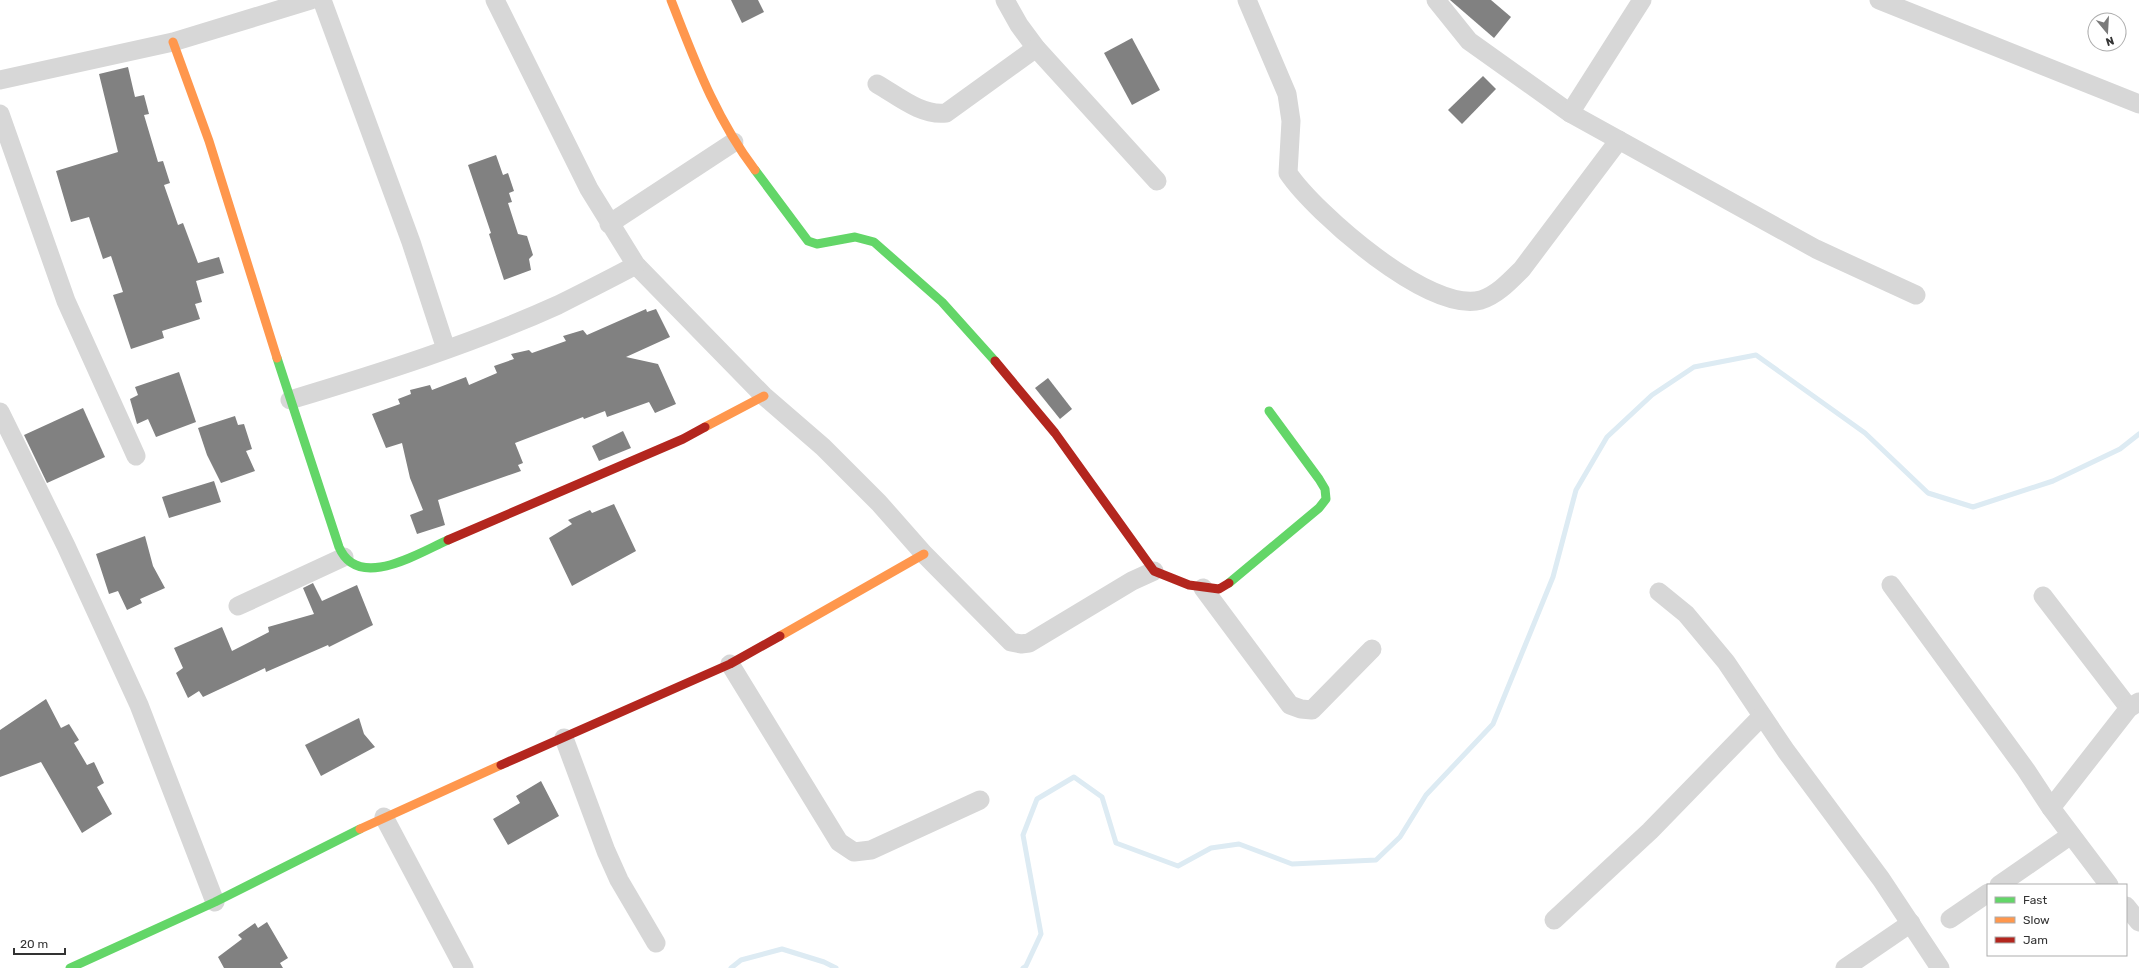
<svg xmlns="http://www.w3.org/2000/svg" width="2139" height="968" font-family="Rubik,sans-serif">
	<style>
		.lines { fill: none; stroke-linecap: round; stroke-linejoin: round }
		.stream { stroke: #ddebf3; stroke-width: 5 }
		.building { fill: #818181 }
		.street { stroke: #d7d7d7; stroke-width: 19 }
		.fast { stroke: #63d668; stroke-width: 9 }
		.slow { stroke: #ff974d; stroke-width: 9 }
		.jam { stroke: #b3261e; stroke-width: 9 }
	</style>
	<rect width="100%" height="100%" fill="#fff"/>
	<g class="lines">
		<g class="stream">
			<path d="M 731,968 L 741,960 L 782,949 L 824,962 L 836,968"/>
			<path d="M 1023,968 L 1026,966 L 1041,934 L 1023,835 L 1037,799 L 1074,777 L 1102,797 L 1116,843 L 1178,866 L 1211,848 L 1239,844 L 1292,864 L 1376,860 L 1400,837 L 1426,795 L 1493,724 L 1553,577 L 1576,490 L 1607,437 L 1652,395 L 1694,367 L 1756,355 L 1865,433 L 1928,493 L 1973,507 L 2053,481 L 2120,449 L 2139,434"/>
		</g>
	</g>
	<g class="building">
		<path d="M 731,0 L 758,0 L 764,12 L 742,23 Z"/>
		<path d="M 1450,0 L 1491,0 L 1511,17 L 1494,38 Z"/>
		<path d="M 1132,38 L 1160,90 L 1132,105 L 1104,53 Z"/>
		<path d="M 128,67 L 135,97 L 144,95 L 149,114 L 144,115 L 158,162 L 163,161 L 170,183 L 164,185 L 178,225 L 183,223 L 198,263 L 219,257 L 224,273 L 196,281 L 202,302 L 195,304 L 200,319 L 162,331 L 164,338 L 131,349 L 113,295 L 123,292 L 111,256 L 103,259 L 89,217 L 71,222 L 56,171 L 118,152 L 99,74 Z"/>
		<path d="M 1483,76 L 1496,89 L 1462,124 L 1448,110 Z"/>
		<path d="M 496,155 L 503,175 L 508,173 L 514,191 L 509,193 L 512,202 L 508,203 L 518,234 L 527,236 L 533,255 L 529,259 L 531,270 L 504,280 L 489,234 L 491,233 L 468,165 Z"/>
		<path d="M 646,309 L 647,312 L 656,309 L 670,337 L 626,357 L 658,364 L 676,404 L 655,413 L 649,402 L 607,417 L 605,411 L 584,419 L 583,417 L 515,443 L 523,463 L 518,465 L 521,471 L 438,500 L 445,525 L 417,534 L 410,515 L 423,510 L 410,478 L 402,443 L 386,448 L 372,414 L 400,404 L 398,399 L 411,394 L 410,390 L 430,385 L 432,390 L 466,377 L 469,385 L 497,373 L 494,366 L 514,359 L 511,354 L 529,350 L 532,353 L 566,341 L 563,336 L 583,330 L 587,335 Z"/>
		<path d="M 179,372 L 196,422 L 156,437 L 148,419 L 137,424 L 130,399 L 138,395 L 135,387 Z"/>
		<path d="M 1048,378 L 1072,409 L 1060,419 L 1035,388 Z"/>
		<path d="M 83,408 L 105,457 L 47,483 L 24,435 Z"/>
		<path d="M 235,416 L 238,425 L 244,424 L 252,449 L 246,451 L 255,471 L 221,483 L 207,455 L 198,428 Z"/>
		<path d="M 623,431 L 631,448 L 599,461 L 592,446 Z"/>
		<path d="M 214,481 L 221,502 L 169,518 L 162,497 Z"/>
		<path d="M 614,504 L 636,551 L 572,586 L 549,538 L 572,524 L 568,520 L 590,510 L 592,513 Z"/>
		<path d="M 145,536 L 153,566 L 165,588 L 140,599 L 142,603 L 127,610 L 118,591 L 109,594 L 96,554 Z"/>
		<path d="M 313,583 L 322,601 L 357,585 L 373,625 L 329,647 L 328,645 L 266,672 L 265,668 L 203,697 L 199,691 L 188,698 L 176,673 L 183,668 L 174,648 L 222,627 L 232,651 L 269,632 L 268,627 L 314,614 L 303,588 Z"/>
		<path d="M 46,699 L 61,728 L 69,724 L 79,740 L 74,743 L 87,765 L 94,762 L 104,783 L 97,787 L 112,814 L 82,833 L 41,762 L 0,777 L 0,730 Z"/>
		<path d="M 359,718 L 364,734 L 375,747 L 321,776 L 305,745 Z"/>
		<path d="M 541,781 L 559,816 L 508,845 L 493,819 L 520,803 L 516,796 Z"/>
		<path d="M 267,922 L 288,958 L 280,963 L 283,968 L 224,968 L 218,957 L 242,939 L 238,935 L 255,923 L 258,928 Z"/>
	</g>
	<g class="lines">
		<g class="street">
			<path d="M 322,0 L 411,242 L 446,349"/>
			<path d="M 495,0 L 589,189 L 636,265 L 764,396 L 823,447 L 879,503 L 924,554 L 1011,642 L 1021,644 L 1029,643 L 1132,581 L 1154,571"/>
			<path d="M 1005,0 L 1019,25 L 1036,48 L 1157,181"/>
			<path d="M 1247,0 L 1287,94 L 1291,121 L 1288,173 C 1315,213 1430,314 1481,300 C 1497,295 1510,281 1522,269 L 1619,140"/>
			<path d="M 1436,0 L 1469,41 L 1570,113 L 1816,249 L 1916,295"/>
			<path d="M 1879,0 L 2139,104"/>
			<path d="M 0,80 L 173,42 L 311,0"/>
			<path d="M 877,84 C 898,96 921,116 946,113 L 1036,48"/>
			<path d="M 1570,113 L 1642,0"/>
			<path d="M 0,114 L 66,301 L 136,456"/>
			<path d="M 609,224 L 734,142"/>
			<path d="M 290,400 C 380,373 472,344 558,305 C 584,292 610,279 636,265"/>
			<path d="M 0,412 L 66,546 L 139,705 L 215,902"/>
			<path d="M 1891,585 L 2026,770 L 2051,808"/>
			<path d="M 1203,588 L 1290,705 L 1301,709 L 1312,710 L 1372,649"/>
			<path d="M 1659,592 L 1686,614 L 1726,662 L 1786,751 L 1881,879 L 1940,968"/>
			<path d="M 2043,596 L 2129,708"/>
			<path d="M 238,606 L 344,557"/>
			<path d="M 730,664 L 839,842 L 854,852 L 871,850 L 980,800"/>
			<path d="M 564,738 L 606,851 L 619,880 L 656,943"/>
			<path d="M 384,817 L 464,968"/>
			<path d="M 1999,885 L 2071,835"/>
			<path d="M 2109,885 L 2051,808 L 2129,708 L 2139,702"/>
			<path d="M 2126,906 L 2139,922"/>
			<path d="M 1950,919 L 1988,893"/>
			<path d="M 1554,920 L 1650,831 L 1762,716"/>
			<path d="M 1845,968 L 1911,923"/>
		</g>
		<g class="fast">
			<path d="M 755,170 L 808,241 L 817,244 L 855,237 L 874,242 L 942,302 L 995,361"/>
			<path d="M 277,358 L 339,547 C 358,592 420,552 448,540"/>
			<path d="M 1229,583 L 1319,508 L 1326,499 L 1325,489 L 1319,479 L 1269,411"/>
			<path d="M 70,968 L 215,902 L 360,829"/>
		</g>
		<g class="slow">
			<path d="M 671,0 C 695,61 715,117 755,170"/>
			<path d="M 173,42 L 209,141 L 277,358"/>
			<path d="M 705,427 L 764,396"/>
			<path d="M 780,636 L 924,554"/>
			<path d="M 360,829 L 501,765"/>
		</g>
		<g class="jam">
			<path d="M 995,361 L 1055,433 L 1154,571 L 1189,585 L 1219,589 L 1229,583"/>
			<path d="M 448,540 L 683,439 L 705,427"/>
			<path d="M 501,765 L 730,664 L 780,636"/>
		</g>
	</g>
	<rect x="1987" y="884" width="140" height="72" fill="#ffffff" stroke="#adadad"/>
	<rect x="1995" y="897" width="20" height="6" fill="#63d668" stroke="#adadad"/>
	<text x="2023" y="904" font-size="12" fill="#333333">Fast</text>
	<rect x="1995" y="917" width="20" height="6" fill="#ff974d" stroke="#adadad"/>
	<text x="2023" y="924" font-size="12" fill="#333333">Slow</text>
	<rect x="1995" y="937" width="20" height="6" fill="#b3261e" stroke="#adadad"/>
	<text x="2023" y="944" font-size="12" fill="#333333">Jam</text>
	<g transform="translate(2107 32) rotate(162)"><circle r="19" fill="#ffffff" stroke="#adadad"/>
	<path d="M0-3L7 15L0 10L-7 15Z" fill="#7a7a7a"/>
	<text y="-6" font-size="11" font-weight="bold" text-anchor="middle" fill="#333333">N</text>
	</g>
	<path d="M14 948v6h51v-6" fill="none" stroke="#333333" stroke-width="2"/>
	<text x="20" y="948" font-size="12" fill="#333333" stroke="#ffffff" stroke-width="3" paint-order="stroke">20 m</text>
</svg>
